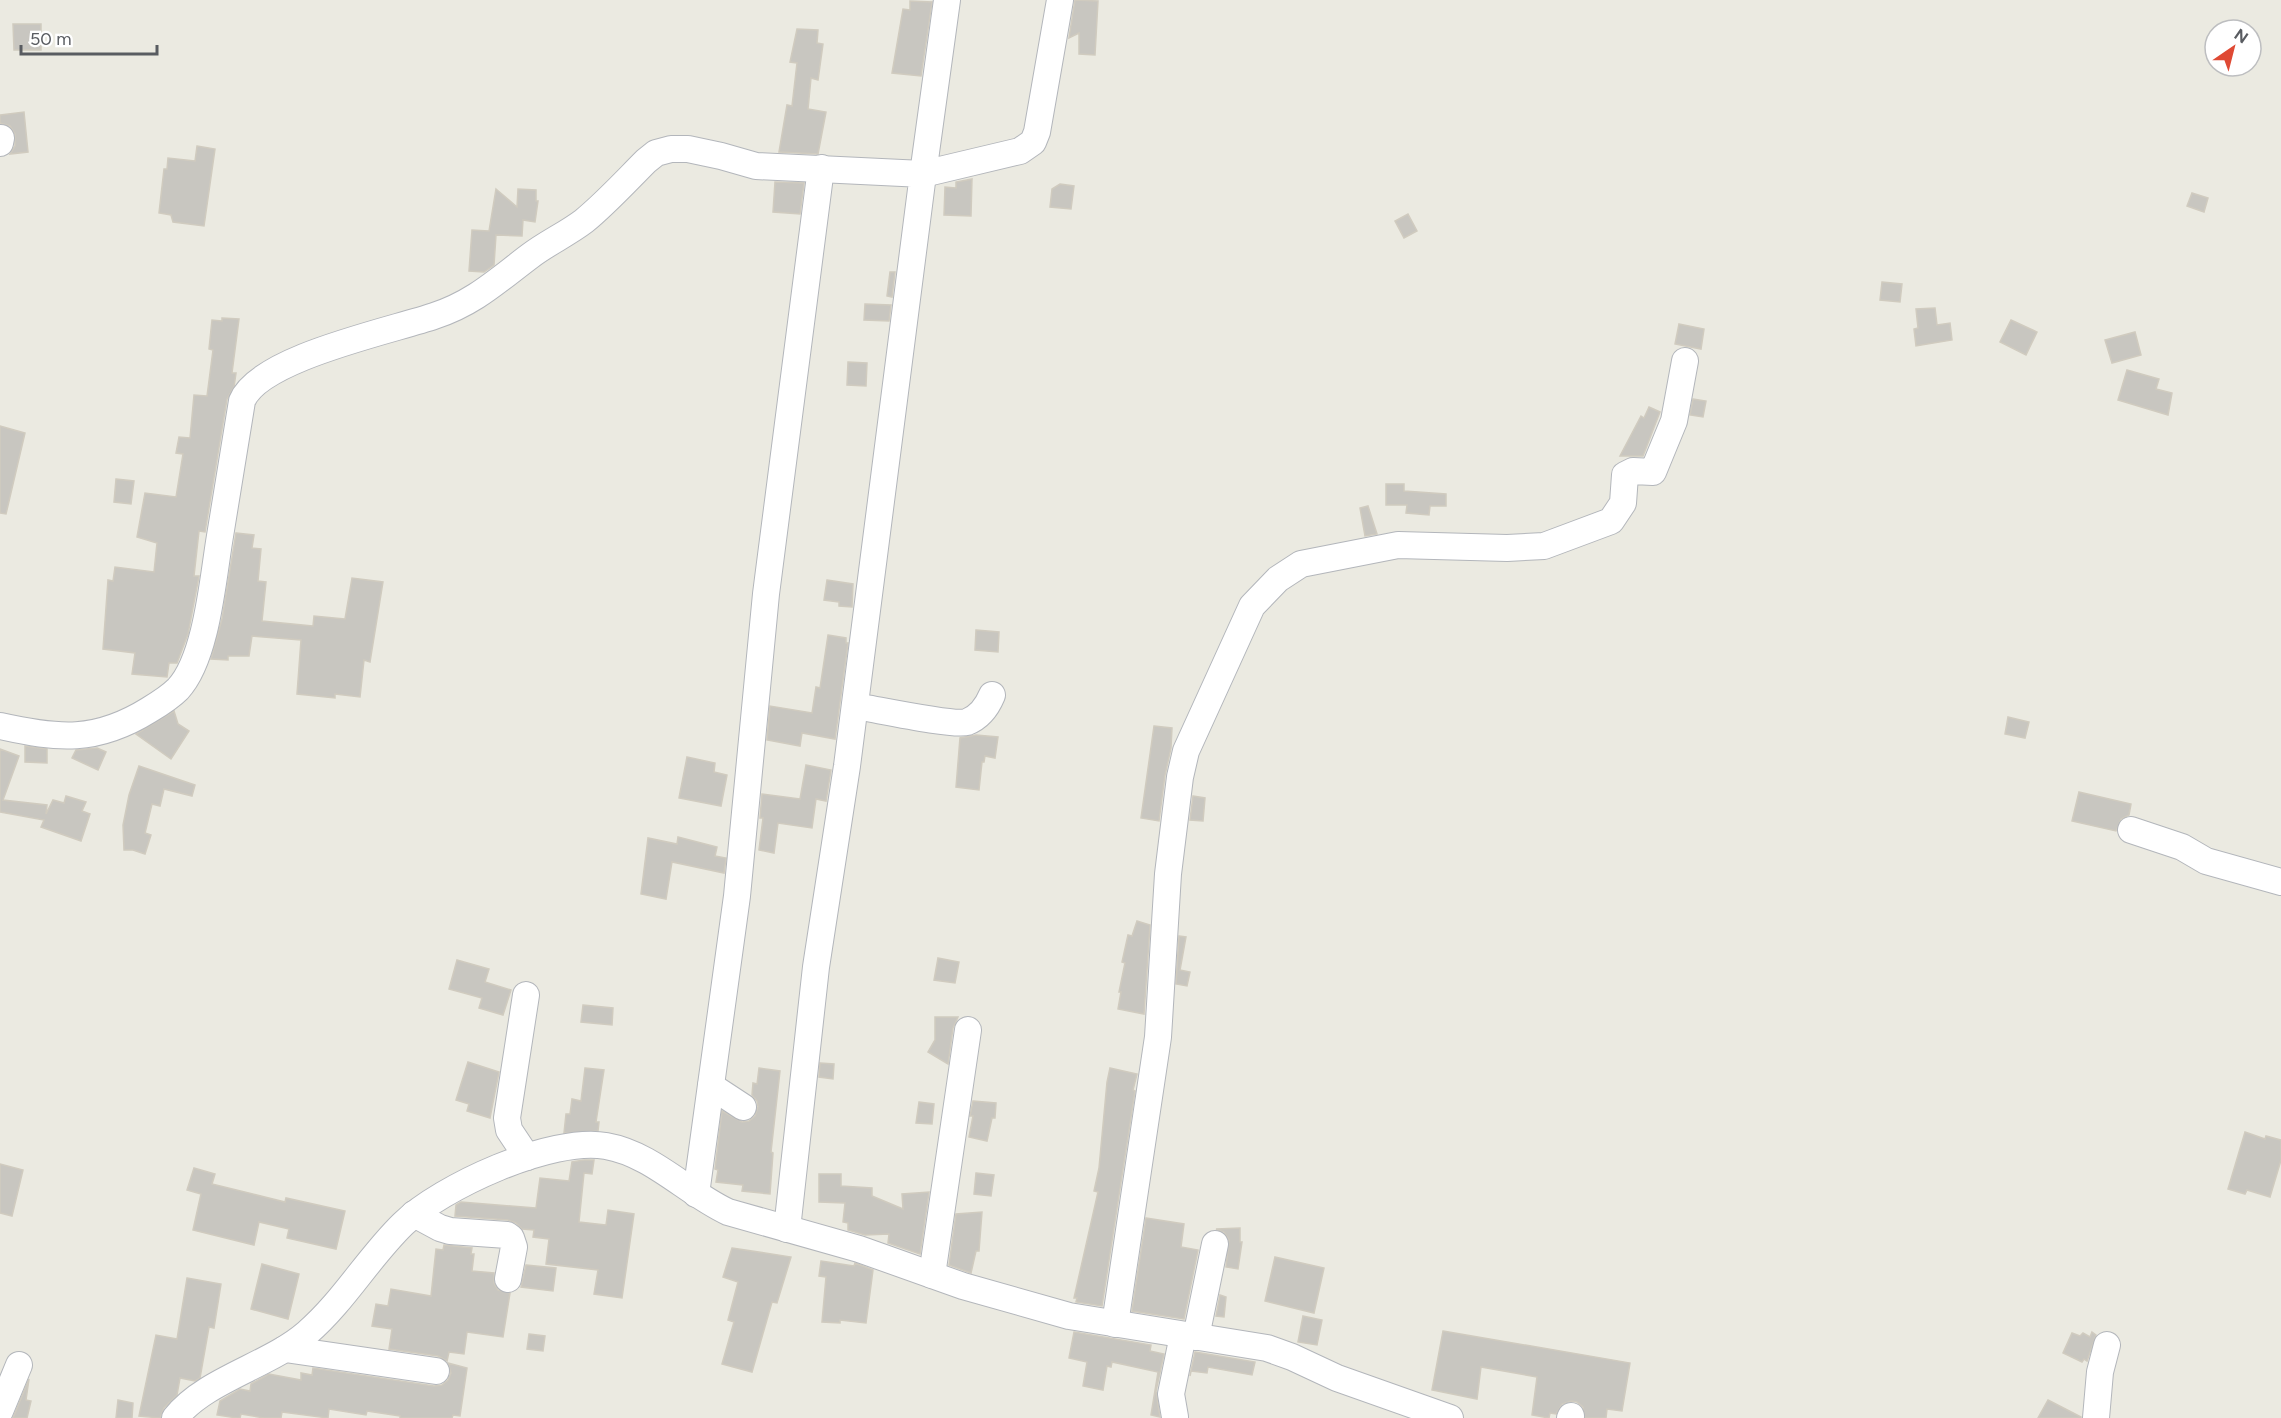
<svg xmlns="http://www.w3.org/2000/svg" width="2281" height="1418" font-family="Figtree,sans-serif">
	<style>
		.building { fill: #c8c6c0; stroke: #d0cbbf; stroke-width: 1.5 }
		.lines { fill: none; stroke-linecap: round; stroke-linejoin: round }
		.minor-casing { stroke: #b3b6bb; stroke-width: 28 }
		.minor { stroke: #fff; stroke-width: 26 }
	</style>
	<rect width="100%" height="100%" fill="#ebeae1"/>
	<g class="building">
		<path d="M 1075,0 L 1098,1 L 1095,55 L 1079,54 L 1079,33 L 1069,38 Z"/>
		<path d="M 910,1 L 932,2 L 921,76 L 892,73 L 903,9 L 910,10 Z"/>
		<path d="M 13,24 L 41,24 L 41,50 L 14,50 Z"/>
		<path d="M 797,29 L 818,30 L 817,43 L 823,44 L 818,80 L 811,78 L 808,109 L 826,112 L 818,154 L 779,152 L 787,105 L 792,106 L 797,63 L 790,62 Z"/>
		<path d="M 24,112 L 28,152 L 10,154 L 15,146 L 15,134 L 10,126 L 0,123 L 0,115 Z"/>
		<path d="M 197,146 L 215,149 L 204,226 L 173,222 L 171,215 L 159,213 L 164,169 L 167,169 L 168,158 L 195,161 Z"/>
		<path d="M 972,179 L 971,216 L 944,215 L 945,187 L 956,188 L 956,182 Z"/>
		<path d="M 775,182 L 804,183 L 800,214 L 773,212 Z"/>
		<path d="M 1060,184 L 1074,186 L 1071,209 L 1050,207 L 1052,189 Z"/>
		<path d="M 496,189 L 517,207 L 518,189 L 536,190 L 536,201 L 538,201 L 535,222 L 523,220 L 522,236 L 496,235 L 494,265 L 484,272 L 469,271 L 472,230 L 489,231 Z"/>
		<path d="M 2192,193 L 2208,198 L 2204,212 L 2187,206 Z"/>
		<path d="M 1408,214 L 1417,231 L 1404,238 L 1395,221 Z"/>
		<path d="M 890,272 L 895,272 L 892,297 L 887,296 Z"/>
		<path d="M 1882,282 L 1902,284 L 1900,302 L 1880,300 Z"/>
		<path d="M 865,304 L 891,305 L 889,321 L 864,320 Z"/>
		<path d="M 1935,308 L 1937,325 L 1950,323 L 1952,340 L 1916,346 L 1914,329 L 1918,328 L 1916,309 Z"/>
		<path d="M 222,318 L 239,319 L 232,373 L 236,373 L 234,387 L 227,399 L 205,532 L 199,531 L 194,576 L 199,576 L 188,634 L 177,663 L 169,663 L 167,677 L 132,674 L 135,653 L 103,649 L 108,580 L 113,581 L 115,567 L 154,572 L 157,543 L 137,537 L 145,493 L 176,497 L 183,454 L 176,453 L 179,437 L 190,438 L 194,395 L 207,396 L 213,350 L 209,349 L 212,320 L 222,321 Z"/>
		<path d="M 2011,320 L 2037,332 L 2026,355 L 2000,342 Z"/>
		<path d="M 1679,324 L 1704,329 L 1701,349 L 1675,344 Z"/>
		<path d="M 2135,332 L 2141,355 L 2112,363 L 2105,340 Z"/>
		<path d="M 848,362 L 867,363 L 866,386 L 847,385 Z"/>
		<path d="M 2127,370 L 2159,379 L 2156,389 L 2172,393 L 2168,415 L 2118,400 Z"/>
		<path d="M 1693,399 L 1706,401 L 1703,417 L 1690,415 Z"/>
		<path d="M 1649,407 L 1660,412 L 1643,456 L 1620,456 L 1641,416 L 1644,418 Z"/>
		<path d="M 0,426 L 25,433 L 6,514 L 0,513 Z"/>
		<path d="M 116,479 L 134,481 L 131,504 L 114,502 Z"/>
		<path d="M 1386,484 L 1404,484 L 1404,491 L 1446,494 L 1446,506 L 1430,506 L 1429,515 L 1406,513 L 1407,505 L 1386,505 Z"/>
		<path d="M 1368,506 L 1377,534 L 1365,536 L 1360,508 Z"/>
		<path d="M 236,533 L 254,535 L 252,548 L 261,549 L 258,581 L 266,582 L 262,621 L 313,626 L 314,616 L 345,619 L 352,578 L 383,582 L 370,662 L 364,660 L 360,697 L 335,694 L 335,698 L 297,694 L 301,640 L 252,636 L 249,656 L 228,656 L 228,660 L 211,659 L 222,619 Z"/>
		<path d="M 827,580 L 853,584 L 852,607 L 839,606 L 839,602 L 824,600 Z"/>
		<path d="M 976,630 L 999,632 L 998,652 L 975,650 Z"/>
		<path d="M 828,635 L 846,638 L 846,643 L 848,643 L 835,739 L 802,733 L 800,746 L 767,740 L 770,706 L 812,713 L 816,687 L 820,688 Z"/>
		<path d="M 174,711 L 178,724 L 189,731 L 171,759 L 136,734 Z"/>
		<path d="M 2008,717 L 2029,722 L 2025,738 L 2005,734 Z"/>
		<path d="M 1154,726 L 1172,728 L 1171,748 L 1165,775 L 1159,821 L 1141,818 Z"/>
		<path d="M 976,735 L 998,737 L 995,758 L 985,756 L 984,762 L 982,762 L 979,790 L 956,787 L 960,738 Z"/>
		<path d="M 25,746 L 47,749 L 47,763 L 25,762 Z"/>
		<path d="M 97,748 L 106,752 L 98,770 L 72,758 L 76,750 Z"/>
		<path d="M 0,749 L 19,756 L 3,800 L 47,805 L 46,814 L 53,800 L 64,803 L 66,796 L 86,802 L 82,811 L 90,814 L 81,841 L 41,827 L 44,820 L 0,812 Z"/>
		<path d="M 687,757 L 715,763 L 714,772 L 727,775 L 721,806 L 679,798 Z"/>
		<path d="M 806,765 L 831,770 L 826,801 L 816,799 L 812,828 L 778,823 L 774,853 L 759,850 L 763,818 L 760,818 L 762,794 L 800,799 Z"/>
		<path d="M 139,766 L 195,785 L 192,796 L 164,789 L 160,806 L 152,804 L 145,833 L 151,835 L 145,854 L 133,850 L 124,850 L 123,825 L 129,795 Z"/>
		<path d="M 2079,792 L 2131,804 L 2129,815 L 2121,819 L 2116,831 L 2072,821 Z"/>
		<path d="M 1193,796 L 1205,798 L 1203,821 L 1190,820 Z"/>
		<path d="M 678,837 L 717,847 L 715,856 L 726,858 L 724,873 L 672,862 L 666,899 L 641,894 L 648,838 L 677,844 Z"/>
		<path d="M 1137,921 L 1150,925 L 1144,1014 L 1118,1009 L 1121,992 L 1119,992 L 1125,963 L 1122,962 L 1128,935 L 1132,936 Z"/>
		<path d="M 1179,936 L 1186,937 L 1180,970 L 1190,972 L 1187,986 L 1176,984 Z"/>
		<path d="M 938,958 L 959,962 L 955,983 L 934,980 Z"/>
		<path d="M 457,960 L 489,969 L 485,982 L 511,990 L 503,1015 L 479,1008 L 482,998 L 449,989 Z"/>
		<path d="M 583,1005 L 613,1008 L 612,1025 L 581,1022 Z"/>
		<path d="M 935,1017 L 958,1017 L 953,1028 L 948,1064 L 928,1052 L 935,1040 Z"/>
		<path d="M 468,1062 L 499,1072 L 490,1118 L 467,1111 L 469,1104 L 456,1100 Z"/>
		<path d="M 820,1063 L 834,1064 L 833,1079 L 819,1077 Z"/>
		<path d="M 585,1068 L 604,1070 L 596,1122 L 599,1122 L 598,1131 L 564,1133 L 566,1114 L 570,1114 L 572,1099 L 581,1101 Z"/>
		<path d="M 759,1068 L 780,1071 L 771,1152 L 773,1153 L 770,1194 L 742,1191 L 743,1185 L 716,1182 L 718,1170 L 715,1169 L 722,1111 L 742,1122 L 749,1121 L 755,1116 L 758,1107 L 757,1101 L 752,1095 L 753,1083 L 757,1084 Z"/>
		<path d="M 1110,1068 L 1137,1074 L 1133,1090 L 1135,1091 L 1102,1306 L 1076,1302 L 1077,1298 L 1074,1298 L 1098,1192 L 1094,1191 L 1099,1168 L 1107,1082 Z"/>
		<path d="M 973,1101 L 996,1103 L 995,1118 L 992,1118 L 987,1141 L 969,1137 L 973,1116 L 970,1116 Z"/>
		<path d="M 919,1102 L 934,1104 L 932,1124 L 916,1123 Z"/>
		<path d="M 2245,1132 L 2265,1139 L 2266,1136 L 2281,1140 L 2281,1160 L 2270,1197 L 2247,1190 L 2245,1194 L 2228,1189 Z"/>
		<path d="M 584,1160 L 594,1160 L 592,1174 L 584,1173 L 579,1222 L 606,1225 L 608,1210 L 634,1214 L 622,1298 L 594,1294 L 598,1270 L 546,1264 L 549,1239 L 533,1237 L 534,1230 L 522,1229 L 516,1223 L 508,1220 L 455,1216 L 456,1205 L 461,1202 L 536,1208 L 540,1178 L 569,1181 L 572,1162 Z"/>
		<path d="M 0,1164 L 23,1170 L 12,1216 L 0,1213 Z"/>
		<path d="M 194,1168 L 215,1174 L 212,1184 L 285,1202 L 286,1198 L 345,1211 L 336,1249 L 287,1238 L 289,1229 L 259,1222 L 254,1245 L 193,1230 L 201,1194 L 187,1190 Z"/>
		<path d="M 976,1173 L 994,1175 L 991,1196 L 974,1194 Z"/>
		<path d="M 819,1174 L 841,1174 L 841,1186 L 872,1188 L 872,1196 L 903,1209 L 902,1194 L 929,1192 L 920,1254 L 888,1243 L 889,1234 L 865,1235 L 848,1230 L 848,1223 L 843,1222 L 845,1203 L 819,1202 Z"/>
		<path d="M 982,1212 L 979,1251 L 976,1251 L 971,1273 L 949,1265 L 956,1214 Z"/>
		<path d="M 1146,1218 L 1184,1224 L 1181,1247 L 1198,1250 L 1184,1319 L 1132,1311 Z"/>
		<path d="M 1240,1228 L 1240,1242 L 1242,1242 L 1238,1269 L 1226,1267 L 1229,1240 L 1224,1232 L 1216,1229 Z"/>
		<path d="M 444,1245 L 472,1248 L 471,1254 L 474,1254 L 472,1271 L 494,1273 L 494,1283 L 498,1290 L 510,1293 L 503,1337 L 467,1332 L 464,1354 L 449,1352 L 447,1361 L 438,1356 L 389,1349 L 392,1329 L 372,1326 L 376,1304 L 388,1306 L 391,1289 L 431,1296 L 436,1249 L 443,1250 Z"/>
		<path d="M 732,1248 L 791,1257 L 777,1303 L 772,1302 L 752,1372 L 722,1364 L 734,1322 L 728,1320 L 738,1282 L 723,1277 Z"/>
		<path d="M 1275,1257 L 1324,1268 L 1314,1313 L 1265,1301 Z"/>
		<path d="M 821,1261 L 854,1266 L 855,1263 L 873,1270 L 866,1323 L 840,1320 L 840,1323 L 822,1322 L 826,1277 L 819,1276 Z"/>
		<path d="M 262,1264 L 299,1274 L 288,1319 L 251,1309 Z"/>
		<path d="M 526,1265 L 556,1268 L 553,1291 L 521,1287 Z"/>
		<path d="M 187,1278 L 221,1284 L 214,1328 L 209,1327 L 200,1378 L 195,1381 L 180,1378 L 177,1395 L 164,1408 L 160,1418 L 139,1416 L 156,1335 L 177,1339 Z"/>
		<path d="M 1220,1295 L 1226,1297 L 1224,1317 L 1216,1316 Z"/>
		<path d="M 1303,1316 L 1322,1320 L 1317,1345 L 1298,1342 Z"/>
		<path d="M 1443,1331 L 1630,1363 L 1622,1411 L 1607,1409 L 1606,1418 L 1585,1418 L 1583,1407 L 1577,1402 L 1571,1401 L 1562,1404 L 1556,1414 L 1550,1413 L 1549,1418 L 1532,1415 L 1537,1377 L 1481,1367 L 1477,1399 L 1432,1390 Z"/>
		<path d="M 1074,1332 L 1151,1345 L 1150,1351 L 1164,1354 L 1156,1391 L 1160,1417 L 1151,1415 L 1158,1372 L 1112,1362 L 1111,1367 L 1107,1366 L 1103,1390 L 1083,1386 L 1087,1362 L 1069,1358 Z"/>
		<path d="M 2092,1332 L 2096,1335 L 2087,1361 L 2084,1359 L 2082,1362 L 2063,1353 L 2072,1333 L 2080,1336 L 2083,1333 L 2090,1337 Z"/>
		<path d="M 529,1334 L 545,1336 L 543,1351 L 527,1349 Z"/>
		<path d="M 1195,1352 L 1255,1362 L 1252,1375 L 1208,1367 L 1207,1373 L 1191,1371 L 1190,1376 Z"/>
		<path d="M 448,1363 L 467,1368 L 460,1416 L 453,1415 L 452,1418 L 400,1418 L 400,1416 L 367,1411 L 366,1415 L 329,1409 L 328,1418 L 282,1412 L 281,1418 L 264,1418 L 241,1414 L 240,1418 L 237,1418 L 217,1415 L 220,1401 L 240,1389 L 250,1391 L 251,1384 L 269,1374 L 301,1380 L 301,1373 L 312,1375 L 313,1368 L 434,1386 L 442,1385 L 448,1380 L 451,1373 Z"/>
		<path d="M 29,1379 L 26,1400 L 31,1401 L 27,1418 L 13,1418 Z"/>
		<path d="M 118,1400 L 133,1403 L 132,1418 L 116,1418 Z"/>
		<path d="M 2048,1400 L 2081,1417 L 2081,1418 L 2038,1418 Z"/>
	</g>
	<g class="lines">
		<g class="minor-casing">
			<g id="minor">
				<path d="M 947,0 L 923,174 L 1020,151 L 1033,142 L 1037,132 L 1060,0"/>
				<path d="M 0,143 L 1,138"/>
				<path d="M 855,706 C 875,709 953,726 967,722 C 980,717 987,707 992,695"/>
				<path d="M 0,726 C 58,739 96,743 149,710 C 159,704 170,697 178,689 C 207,658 213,577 220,536 C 227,491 235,446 242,401 C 259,358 390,331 434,316 C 474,303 498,280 530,256 C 547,243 567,234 584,221 C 606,203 626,181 646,161 L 656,153 L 671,149 L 688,149 L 721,156 L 756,166 L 923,174 L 847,766 L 816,967 L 787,1229"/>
				<path d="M 2131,830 L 2182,847 L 2206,861 L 2281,882"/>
				<path d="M 526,995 L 507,1118 L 509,1130 L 527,1157"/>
				<path d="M 711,1086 L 743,1107"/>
				<path d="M 696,1194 L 737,896 L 766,594 L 821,168"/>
				<path d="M 414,1214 L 440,1228 L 450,1231 L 507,1235 L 511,1238 L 514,1247 L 508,1279"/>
				<path d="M 932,1275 L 968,1030"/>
				<path d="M 1115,1324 L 1158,1037 L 1168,874 L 1180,777 L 1186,751 L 1252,606 L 1278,579 L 1301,564 L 1398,545 L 1507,548 L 1544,546 L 1611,521 L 1623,503 L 1625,475 L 1633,471 L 1653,472 L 1674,421 L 1685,361"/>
				<path d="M 1196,1337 L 1215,1244"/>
				<path d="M 285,1349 L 436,1371"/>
				<path d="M 0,1411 L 19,1365"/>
				<path d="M 1175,1417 L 1171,1394 L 1183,1335"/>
				<path d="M 175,1418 C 206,1379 269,1366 307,1333 C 344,1301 368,1258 403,1224 C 441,1187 552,1136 606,1146 C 652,1154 687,1193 728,1212 L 859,1249 L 963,1286 L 1069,1316 L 1267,1348 L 1292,1357 L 1337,1378 L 1450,1418"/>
				<path d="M 1570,1418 L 1571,1416"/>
				<path d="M 2096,1418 L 2100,1372 L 2107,1345"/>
			</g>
		</g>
		<use href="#minor" class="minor"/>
	</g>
	<g transform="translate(2233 48) rotate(35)"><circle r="28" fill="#ffffff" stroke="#bdbec0" stroke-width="1.5"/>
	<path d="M0-4.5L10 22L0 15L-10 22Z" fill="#df4934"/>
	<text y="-9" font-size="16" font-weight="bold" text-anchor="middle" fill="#595c61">N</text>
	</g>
	<path d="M21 45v9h136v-9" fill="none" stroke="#595c61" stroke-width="3"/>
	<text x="30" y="45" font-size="18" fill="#595c61" stroke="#ffffff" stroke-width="4.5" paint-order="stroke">50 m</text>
</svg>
